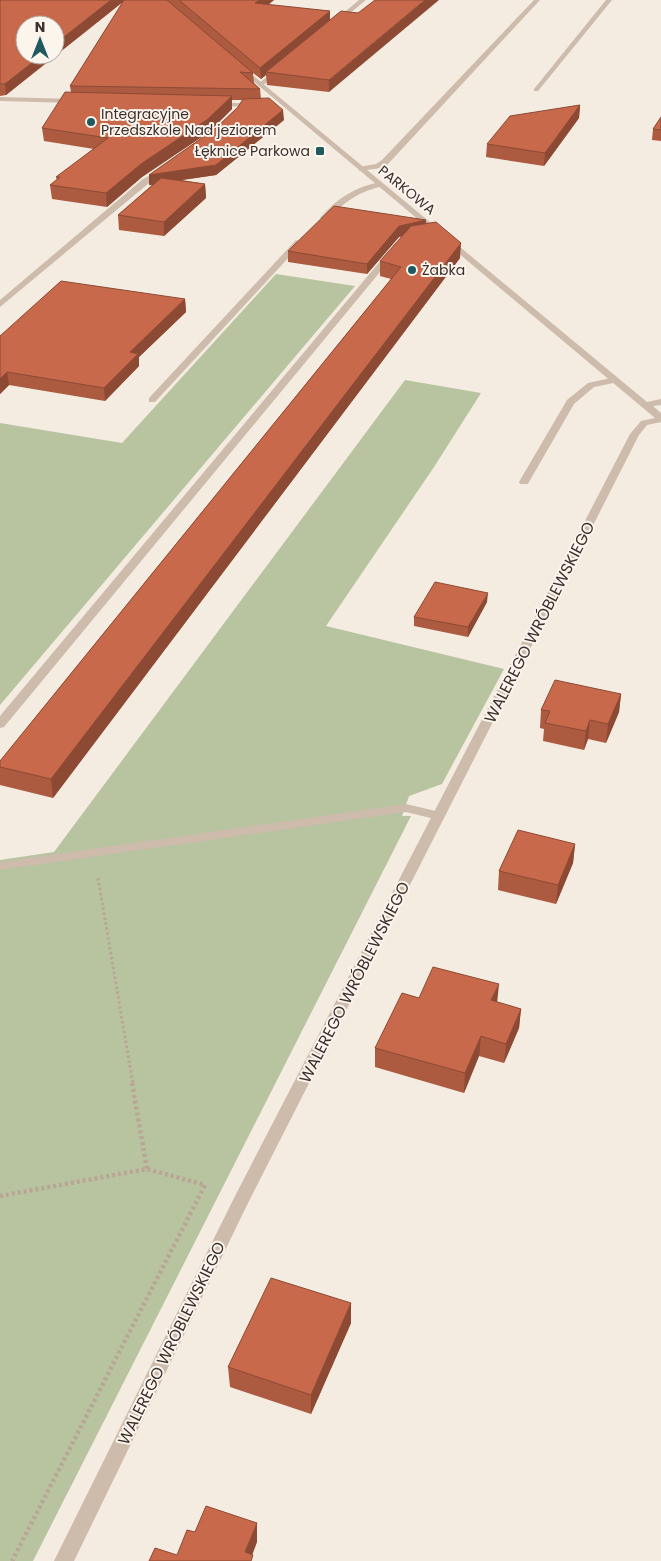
<svg xmlns="http://www.w3.org/2000/svg" width="661" height="1561" font-family="Poppins,sans-serif">
	<style>
		.green { fill: #b8c4a0 }
		.lines { fill: none; stroke-linecap: round; stroke-linejoin: round }
		.path-far1 { stroke: #b9a596; stroke-width: 3; stroke-dasharray: 2.5 2.5; stroke-linecap: butt }
		.path { stroke: #b9a596; stroke-width: 4.5; stroke-dasharray: 3 3; stroke-linecap: butt }
		.service { fill: #cdbbac; fill-rule: evenodd }
		.minor { fill: #cdbbac; fill-rule: evenodd }
		.wall { fill: #ac5a40 }
		.shaded-wall { fill: #8c4a34 }
		.building { fill: #c8694b; stroke: #8c4a34 }
		.poi-dot { fill: #1f5a5e; stroke: #fbf5ee; stroke-width: 2 }
		.labels { text-anchor: middle; stroke-width: 4; stroke-linejoin: round; paint-order: stroke }
		.far-poi-label { font-size: 14px; fill: #3b302b; stroke: #fbf5ee; text-anchor: start }
		.far-street-label { font-size: 14px; fill: #3b302b; stroke: #fbf5ee }
		.street-label { font-size: 16px; fill: #3b302b; stroke: #fbf5ee }
	</style>
	<rect width="100%" height="100%" fill="#f4ebe1"/>
	<g class="green">
		<path d="M 276,274 L 355,286 L 0,705 L 0,423 L 122,443 Z"/>
		<path d="M 405,380 L 481,393 L 434,467 L 326,626 L 504,669 L 442,784 L 409,796 L 402,816 L 411,816 L 33,1561 L 0,1561 L 0,860 L 54,852 Z"/>
	</g>
	<g class="lines">
		<path class="path-far1" d="M 98,878 L 133,1084"/>
		<g class="path">
			<path d="M 132,1083 L 147,1169"/>
			<path d="M 0,1196 L 147,1169 L 205,1185 L 12,1561"/>
		</g>
		<g class="service">
			<path d="M 359,0 L 366,0 L 338,23 L 334,23 L 334,21 Z"/>
			<path d="M 534,0 L 540,0 L 388,164 L 381,168 L 359,171 L 359,167 L 376,164 L 382,160 Z"/>
			<path d="M 606,0 L 612,0 L 538,91 L 534,91 L 534,89 Z"/>
			<path d="M 278,68 L 283,69 L 262,86 L 258,86 L 258,84 Z"/>
			<path d="M 160,170 L 167,172 L 149,183 L 0,307 L 0,300 L 143,179 Z"/>
			<path d="M 380,182 L 384,184 L 383,186 C 359,191 344,202 327,220 L 320,218 C 336,199 355,187 380,182 Z"/>
			<path d="M 296,240 L 303,242 L 155,402 L 149,402 L 149,398 Z"/>
			<path d="M 387,253 L 394,255 L 4,727 L 0,728 L 0,716 Z"/>
			<path d="M 615,377 L 618,378 L 618,382 L 594,387 L 574,404 L 529,482 L 528,484 L 520,484 L 519,482 L 567,400 L 588,383 Z"/>
			<path d="M 406,804 L 444,813 L 445,816 L 439,820 L 406,812 L 0,870 L 0,862 Z"/>
		</g>
		<g class="minor">
			<path d="M 240,68 L 244,68 L 647,402 L 661,399 L 661,405 L 653,406 L 661,413 L 661,422 L 647,425 L 639,435 L 249,1201 L 74,1561 L 54,1561 L 235,1196 L 630,434 L 641,421 L 655,418 L 240,70 Z"/>
			<path d="M 0,97 L 75,99 L 78,101 L 75,103 L 0,101 Z"/>
			<path d="M 215,103 L 255,103 L 258,105 L 255,107 L 213,106 L 213,104 Z"/>
		</g>
	</g>
	<g class="wall">
		<path d="M 0,0 L 274,0 L 268,5 L 330,11 L 329,92 L 267,85 L 266,75 L 261,79 L 253,73 L 254,83 L 260,89 L 261,99 L 284,120 L 216,175 L 181,180 L 205,184 L 206,198 L 164,236 L 119,230 L 118,215 L 152,185 L 149,185 L 149,175 L 216,128 L 238,107 L 243,100 L 232,100 L 232,109 L 209,132 L 142,177 L 107,207 L 52,199 L 50,185 L 57,180 L 56,177 L 94,149 L 44,141 L 42,128 L 71,92 L 70,86 L 123,2 L 6,95 L 0,96 Z"/>
		<path d="M 580,105 L 579,118 L 544,166 L 486,157 L 487,144 Z"/>
		<path d="M 661,117 L 661,141 L 652,140 L 653,129 Z"/>
		<path d="M 426,220 L 426,224 L 460,258 L 53,798 L 0,785 L 0,761 L 391,279 L 380,276 L 380,261 L 403,236 L 399,237 L 367,274 L 288,262 L 288,251 Z"/>
		<path d="M 185,299 L 186,312 L 139,357 L 139,366 L 105,401 L 9,385 L 0,394 L 0,336 Z"/>
		<path d="M 487,602 L 468,637 L 414,626 L 414,617 Z"/>
		<path d="M 621,694 L 619,712 L 606,743 L 588,739 L 584,750 L 543,741 L 544,729 L 540,728 L 541,710 Z"/>
		<path d="M 575,844 L 573,863 L 556,904 L 498,890 L 499,871 Z"/>
		<path d="M 419,998 L 497,1002 L 521,1009 L 519,1028 L 504,1063 L 479,1056 L 464,1093 L 375,1067 L 375,1048 Z"/>
		<path d="M 351,1303 L 351,1323 L 311,1414 L 230,1387 L 228,1367 Z"/>
	</g>
	<g class="shaded-wall">
		<path d="M 111,0 L 125,0 L 6,95 L 5,84 L 42,55 L 55,55 L 55,44 Z"/>
		<path d="M 260,0 L 274,0 L 255,14 L 255,3 Z"/>
		<path d="M 425,0 L 439,0 L 329,92 L 329,80 Z"/>
		<path d="M 330,11 L 330,22 L 266,72 L 266,75 L 261,79 L 260,68 Z"/>
		<path d="M 232,96 L 232,109 L 209,132 L 142,177 L 107,207 L 106,193 L 141,164 Z"/>
		<path d="M 580,105 L 579,118 L 544,166 L 545,153 Z"/>
		<path d="M 283,110 L 284,120 L 216,175 L 149,185 L 149,175 Z"/>
		<path d="M 205,184 L 206,198 L 164,236 L 164,222 Z"/>
		<path d="M 426,220 L 426,230 L 399,237 L 367,274 L 367,264 L 399,226 Z"/>
		<path d="M 461,243 L 460,258 L 53,798 L 51,779 Z"/>
		<path d="M 185,299 L 186,312 L 139,357 L 139,366 L 105,401 L 104,388 L 130,352 Z"/>
		<path d="M 7,372 L 9,385 L 0,394 L 0,379 Z"/>
		<path d="M 488,593 L 487,602 L 468,637 L 468,627 Z"/>
		<path d="M 621,694 L 619,712 L 606,743 L 608,724 Z"/>
		<path d="M 590,720 L 588,739 L 584,750 L 586,731 Z"/>
		<path d="M 575,844 L 573,863 L 556,904 L 558,885 Z"/>
		<path d="M 499,984 L 497,1004 L 491,1000 Z"/>
		<path d="M 521,1009 L 519,1028 L 504,1063 L 506,1044 Z"/>
		<path d="M 481,1036 L 479,1056 L 464,1093 L 465,1073 Z"/>
		<path d="M 351,1303 L 351,1323 L 311,1414 L 311,1395 Z"/>
		<path d="M 257,1523 L 257,1542 L 250,1561 L 245,1552 Z"/>
	</g>
	<g class="building">
		<path d="M 0,0 L 111,0 L 55,44 L 55,25 L 25,25 L 25,55 L 42,55 L 5,84 L 0,84 Z"/>
		<path d="M 124,0 L 167,0 L 253,73 L 240,72 L 260,89 L 70,86 Z"/>
		<path d="M 179,0 L 260,0 L 255,3 L 330,11 L 260,68 Z"/>
		<path d="M 375,0 L 425,0 L 329,80 L 266,72 L 341,11 L 358,13 Z"/>
		<path d="M 65,92 L 232,96 L 208,119 L 141,164 L 106,193 L 50,185 L 60,177 L 56,177 L 108,138 L 42,128 Z"/>
		<path d="M 269,98 L 283,110 L 216,165 L 149,175 L 216,128 L 238,107 L 243,99 Z"/>
		<path d="M 580,105 L 545,153 L 487,144 L 510,116 Z"/>
		<path d="M 661,117 L 661,130 L 653,129 Z"/>
		<path d="M 161,178 L 205,184 L 164,222 L 118,215 Z"/>
		<path d="M 334,206 L 426,220 L 399,226 L 367,264 L 288,251 Z"/>
		<path d="M 436,222 L 461,243 L 51,779 L 0,767 L 0,761 L 401,267 L 380,261 L 411,226 Z"/>
		<path d="M 61,281 L 185,299 L 130,352 L 138,354 L 104,388 L 7,372 L 0,379 L 0,336 Z"/>
		<path d="M 435,582 L 488,593 L 468,627 L 414,617 Z"/>
		<path d="M 555,680 L 621,694 L 608,724 L 590,720 L 586,731 L 545,723 L 550,711 L 541,710 Z"/>
		<path d="M 518,830 L 575,844 L 558,885 L 499,871 Z"/>
		<path d="M 433,967 L 499,984 L 491,1000 L 521,1009 L 506,1044 L 481,1036 L 465,1073 L 375,1048 L 402,993 L 419,998 Z"/>
		<path d="M 271,1278 L 351,1303 L 311,1395 L 228,1367 Z"/>
		<path d="M 206,1506 L 257,1523 L 245,1552 L 253,1555 L 251,1561 L 149,1561 L 155,1548 L 177,1555 L 187,1530 L 195,1532 Z"/>
	</g>
	<g class="poi-dot">
		<circle cx="91" cy="122" r="5"/>
		<rect x="315" y="146" width="10" height="10" rx="2.5"/>
		<circle cx="412" cy="270" r="5"/>
	</g>
	<g class="labels">
		<g class="far-poi-label">
			<text x="101" y="119">Integracyjne<tspan x="101" dy="16">Przedszkole Nad jeziorem</tspan></text>
			<text x="310" y="156" text-anchor="end">Łęknice Parkowa</text>
			<text x="422" y="275">Żabka</text>
		</g>
		<g class="far-street-label">
			<text transform="translate(407 190) rotate(39)" y="5">PARKOWA</text>
		</g>
		<g class="street-label">
			<text transform="translate(539 622) rotate(-63)" y="6">WALEREGO WRÓBLEWSKIEGO</text>
			<text transform="translate(354 982) rotate(-63)" y="6">WALEREGO WRÓBLEWSKIEGO</text>
			<text transform="translate(171 1343) rotate(-64)" y="6">WALEREGO WRÓBLEWSKIEGO</text>
		</g>
	</g>
	<g transform="translate(40 40)"><circle r="24" fill="#fbf5ee" stroke="#aea6a0"/>
	<path d="M0-4L9 19L0 12L-9 19Z" fill="#1f5a5e"/>
	<text y="-8" font-size="14" font-weight="bold" text-anchor="middle" fill="#3b302b">N</text>
	</g>
</svg>
